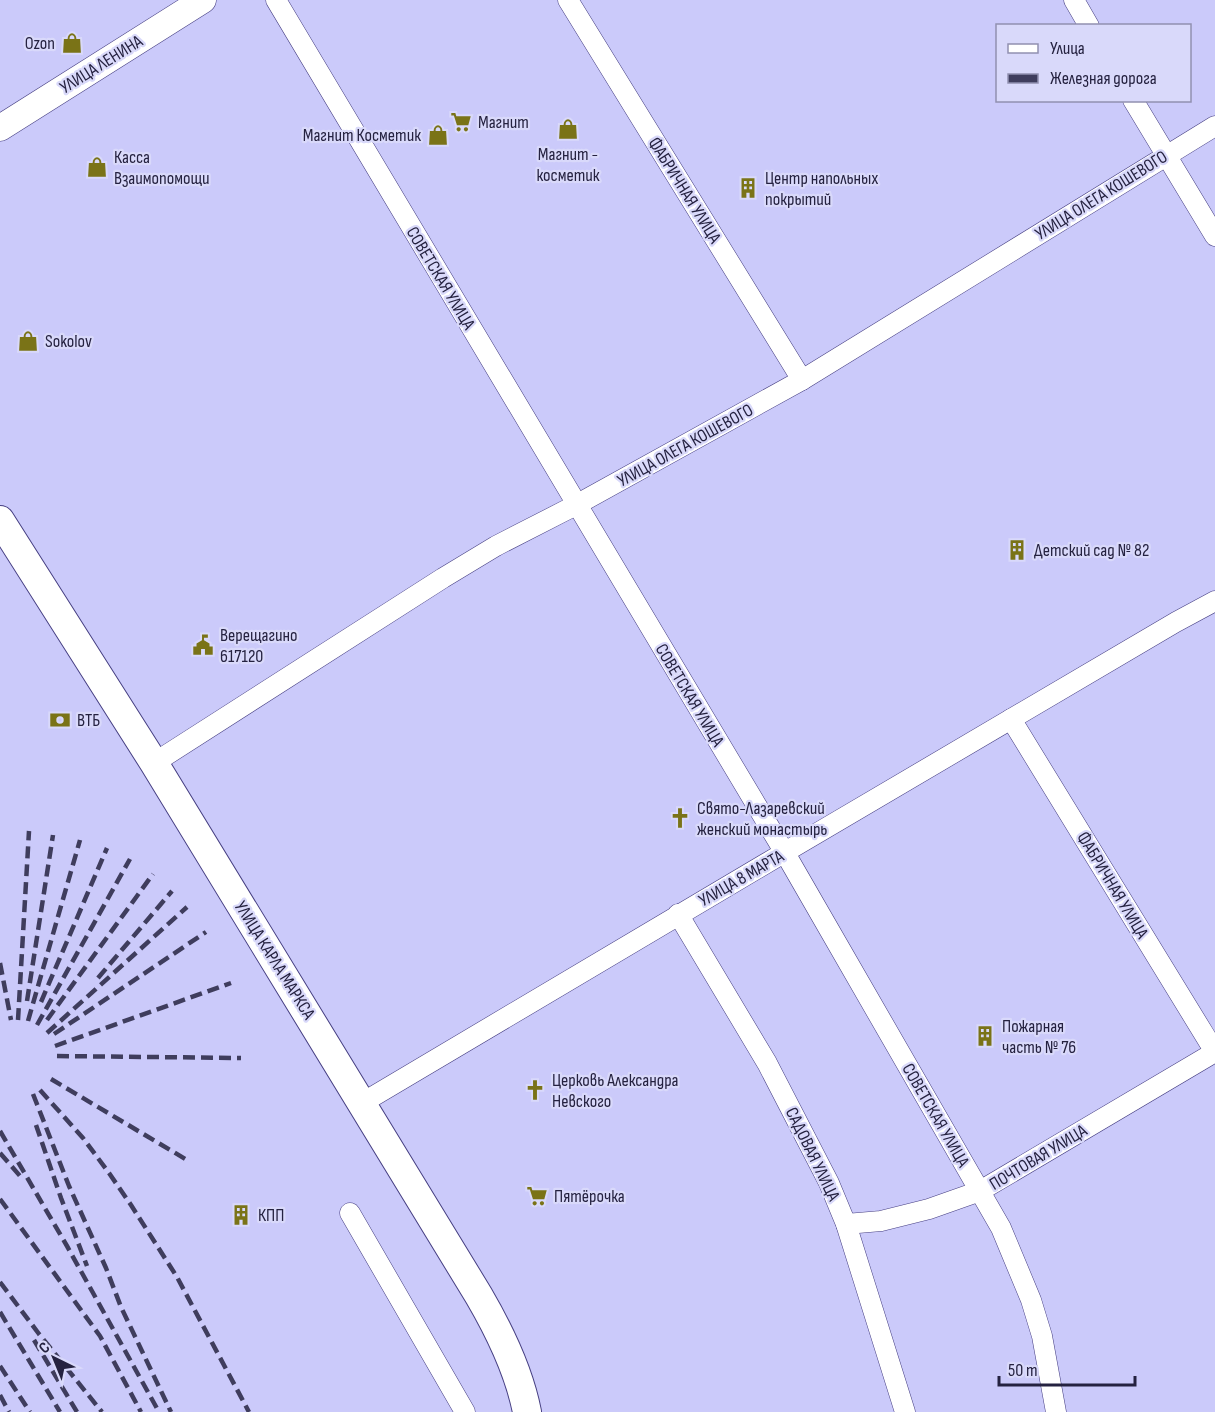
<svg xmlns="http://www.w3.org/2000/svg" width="1215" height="1412" font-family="'Sofia Sans Condensed',sans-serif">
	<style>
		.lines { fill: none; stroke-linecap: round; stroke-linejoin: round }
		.minor-casing { stroke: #463f82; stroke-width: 21 }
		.tertiary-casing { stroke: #463f82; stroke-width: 27 }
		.secondary-casing { stroke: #463f82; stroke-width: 30 }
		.minor { stroke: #fff; stroke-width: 20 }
		.tertiary { stroke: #fff; stroke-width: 26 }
		.secondary { stroke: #fff; stroke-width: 28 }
		.rail { stroke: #3f3d5d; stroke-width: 4.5; stroke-dasharray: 12 6; stroke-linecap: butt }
		.labels { text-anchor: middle; stroke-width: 4.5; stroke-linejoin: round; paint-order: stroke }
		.poi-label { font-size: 18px; fill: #252240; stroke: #d9d9fa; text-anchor: start }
		.street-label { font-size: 18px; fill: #252240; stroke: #d9d9fa }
	</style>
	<rect width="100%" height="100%" fill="#cbcafa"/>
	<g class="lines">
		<g class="minor-casing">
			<g id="minor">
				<path d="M 276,0 L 785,853 L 1001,1228 L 1031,1300 L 1042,1336 L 1056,1412"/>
				<path d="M 568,0 L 802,380"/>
				<path d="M 1074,0 L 1089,26"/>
				<path d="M 1133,100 L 1215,236"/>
				<path d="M 1011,719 L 1215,1052"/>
				<path d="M 154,763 L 443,578 L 496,546 L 576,505 L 802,380 L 1215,126"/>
				<path d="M 678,914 L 767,1063 L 829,1183 L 846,1224 L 905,1412"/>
				<path d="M 362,1103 C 633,941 904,782 1176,622 L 1215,601"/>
				<path d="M 350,1213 L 465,1412"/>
				<path d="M 846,1224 L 881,1221 L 929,1209 L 980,1191 L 1215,1052"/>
			</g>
		</g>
		<g class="tertiary-casing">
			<path id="tertiary" d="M 0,128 L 203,0"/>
		</g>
		<g class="secondary-casing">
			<path id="secondary" d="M 0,520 L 154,763 L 479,1296 C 500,1332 519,1371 527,1412"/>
		</g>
		<use href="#minor" class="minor"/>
		<use href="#tertiary" class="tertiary"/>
		<use href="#secondary" class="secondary"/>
		<g class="rail">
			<path d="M 0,963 L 11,1020"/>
			<path d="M 98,978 L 172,891"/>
			<path d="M 27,1001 L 53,835"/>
			<path d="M 41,1002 L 107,848"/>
			<path d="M 18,1020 L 29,831"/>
			<path d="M 47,1020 L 153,874"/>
			<path d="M 28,1021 L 80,840"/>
			<path d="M 37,1025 L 130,859"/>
			<path d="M 47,1033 L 187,907"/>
			<path d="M 54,1034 L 206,932"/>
			<path d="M 55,1046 L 231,983"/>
			<path d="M 57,1056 L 241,1058"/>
			<path d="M 51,1079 L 187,1160"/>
			<path d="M 40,1090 L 83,1138 L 109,1173 L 131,1205 L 177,1277 L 249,1412"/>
			<path d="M 33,1094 L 69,1186 L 106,1268 L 121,1307 L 171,1412"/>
			<path d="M 36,1125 L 61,1198 L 87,1266"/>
			<path d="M 0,1131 L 67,1246 L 159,1412"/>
			<path d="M 0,1153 L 20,1176"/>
			<path d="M 0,1199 L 100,1336 L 141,1412"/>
			<path d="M 0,1282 L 39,1334 L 102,1412"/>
			<path d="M 0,1312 L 60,1412"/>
			<path d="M 34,1340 L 77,1412"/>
			<path d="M 0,1366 L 30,1412"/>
			<path d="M 0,1395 L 9,1412"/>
		</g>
	</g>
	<defs>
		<g id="shop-bare" transform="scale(1.62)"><path d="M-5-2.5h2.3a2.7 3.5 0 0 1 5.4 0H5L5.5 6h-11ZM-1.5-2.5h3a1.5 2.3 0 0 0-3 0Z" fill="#7a7317" stroke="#d9d9fa" stroke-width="2.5" paint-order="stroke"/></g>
		<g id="supermarket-bare" transform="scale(1.62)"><path d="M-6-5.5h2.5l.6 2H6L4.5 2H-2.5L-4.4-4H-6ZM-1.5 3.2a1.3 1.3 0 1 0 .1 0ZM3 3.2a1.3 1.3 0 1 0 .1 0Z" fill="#7a7317" stroke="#d9d9fa" stroke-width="2.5" paint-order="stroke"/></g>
		<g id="building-bare" transform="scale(1.62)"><path d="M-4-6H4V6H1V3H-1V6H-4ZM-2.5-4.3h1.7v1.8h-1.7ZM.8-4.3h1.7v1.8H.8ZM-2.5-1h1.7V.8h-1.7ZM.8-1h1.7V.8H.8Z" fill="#7a7317" stroke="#d9d9fa" stroke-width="2.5" paint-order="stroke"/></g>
		<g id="civic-bare" transform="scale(1.62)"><path d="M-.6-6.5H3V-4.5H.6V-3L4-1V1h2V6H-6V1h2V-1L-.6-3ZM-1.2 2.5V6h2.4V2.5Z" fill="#7a7317" stroke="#d9d9fa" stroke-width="2.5" paint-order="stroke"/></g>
		<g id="bank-bare" transform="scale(1.62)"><path d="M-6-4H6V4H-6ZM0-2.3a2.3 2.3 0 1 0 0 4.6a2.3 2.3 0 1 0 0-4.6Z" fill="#7a7317" stroke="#d9d9fa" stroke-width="2.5" paint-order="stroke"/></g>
		<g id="church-bare" transform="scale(1.62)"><path d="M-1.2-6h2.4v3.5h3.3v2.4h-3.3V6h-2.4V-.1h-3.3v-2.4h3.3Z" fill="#7a7317" stroke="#d9d9fa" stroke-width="2.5" paint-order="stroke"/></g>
	</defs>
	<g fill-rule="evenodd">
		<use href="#shop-bare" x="72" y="43"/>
		<use href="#supermarket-bare" x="461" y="122"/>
		<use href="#shop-bare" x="568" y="129"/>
		<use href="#shop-bare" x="438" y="135"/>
		<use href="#shop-bare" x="97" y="167"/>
		<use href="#building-bare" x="748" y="188"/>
		<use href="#shop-bare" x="28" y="341"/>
		<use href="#building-bare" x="1017" y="550"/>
		<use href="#civic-bare" x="203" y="645"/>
		<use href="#bank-bare" x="60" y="720"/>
		<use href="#church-bare" x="680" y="818"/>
		<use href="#building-bare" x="985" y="1036"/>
		<use href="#church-bare" x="535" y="1090"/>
		<use href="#supermarket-bare" x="537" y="1196"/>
		<use href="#building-bare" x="241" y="1215"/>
	</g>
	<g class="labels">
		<g class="poi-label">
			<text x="55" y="49" text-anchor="end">Ozon</text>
			<text x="478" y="128">Магнит</text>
			<text x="421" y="141" text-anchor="end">Магнит Косметик</text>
			<text x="568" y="160" text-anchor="middle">Магнит -<tspan x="568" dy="21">косметик</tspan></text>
			<text x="114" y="163">Касса<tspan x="114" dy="21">Взаимопомощи</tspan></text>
			<text x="765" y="184">Центр напольных<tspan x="765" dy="21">покрытий</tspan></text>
			<text x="45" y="347">Sokolov</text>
			<text x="1034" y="556">Детский сад № 82</text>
			<text x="220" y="641">Верещагино<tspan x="220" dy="21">617120</tspan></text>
			<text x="77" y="726">ВТБ</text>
			<text x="697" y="814">Свято-Лазаревский<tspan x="697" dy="21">женский монастырь</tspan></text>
			<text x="1002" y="1032">Пожарная<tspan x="1002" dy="21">часть № 76</tspan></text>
			<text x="552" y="1086">Церковь Александра<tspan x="552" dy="21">Невского</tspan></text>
			<text x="554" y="1202">Пятёрочка</text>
			<text x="258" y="1221">КПП</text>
		</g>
		<g class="street-label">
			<text transform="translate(101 64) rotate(-32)" y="6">УЛИЦА ЛЕНИНА</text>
			<text transform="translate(685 190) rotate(58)" y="6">ФАБРИЧНАЯ УЛИЦА</text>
			<text transform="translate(1101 195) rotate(-32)" y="6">УЛИЦА ОЛЕГА КОШЕВОГО</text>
			<text transform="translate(441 278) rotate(59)" y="6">СОВЕТСКАЯ УЛИЦА</text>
			<text transform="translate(685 445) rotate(-29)" y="6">УЛИЦА ОЛЕГА КОШЕВОГО</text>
			<text transform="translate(690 695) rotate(59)" y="6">СОВЕТСКАЯ УЛИЦА</text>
			<text transform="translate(741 878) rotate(-30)" y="6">УЛИЦА 8 МАРТА</text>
			<text transform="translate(1113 885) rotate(59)" y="6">ФАБРИЧНАЯ УЛИЦА</text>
			<text transform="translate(275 960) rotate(58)" y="6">УЛИЦА КАРЛА МАРКСА</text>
			<text transform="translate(936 1115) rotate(60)" y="6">СОВЕТСКАЯ УЛИЦА</text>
			<text transform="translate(813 1154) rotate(64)" y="6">САДОВАЯ УЛИЦА</text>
			<text transform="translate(1038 1157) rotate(-31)" y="6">ПОЧТОВАЯ УЛИЦА</text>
		</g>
	</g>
	<rect x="996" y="24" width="195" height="78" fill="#d9d9fa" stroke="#9190b0" stroke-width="1.5"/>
	<rect x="1008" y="44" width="30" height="9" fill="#ffffff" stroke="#9190b0" stroke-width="1.5"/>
	<text x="1050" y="54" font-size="18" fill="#252240">Улица</text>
	<rect x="1008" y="74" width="30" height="9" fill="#3f3d5d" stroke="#9190b0" stroke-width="1.5"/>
	<text x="1050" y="84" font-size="18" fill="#252240">Железная дорога</text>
	<g transform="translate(54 1358) rotate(317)" stroke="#d9d9fa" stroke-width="4.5" paint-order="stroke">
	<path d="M0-4.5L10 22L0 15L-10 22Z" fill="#252240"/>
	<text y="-9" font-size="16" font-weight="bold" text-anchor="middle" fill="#252240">С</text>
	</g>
	<path d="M999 1376v9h136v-9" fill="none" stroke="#252240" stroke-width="3"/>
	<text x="1008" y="1376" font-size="18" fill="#252240" stroke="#d9d9fa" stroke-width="4.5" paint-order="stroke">50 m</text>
</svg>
